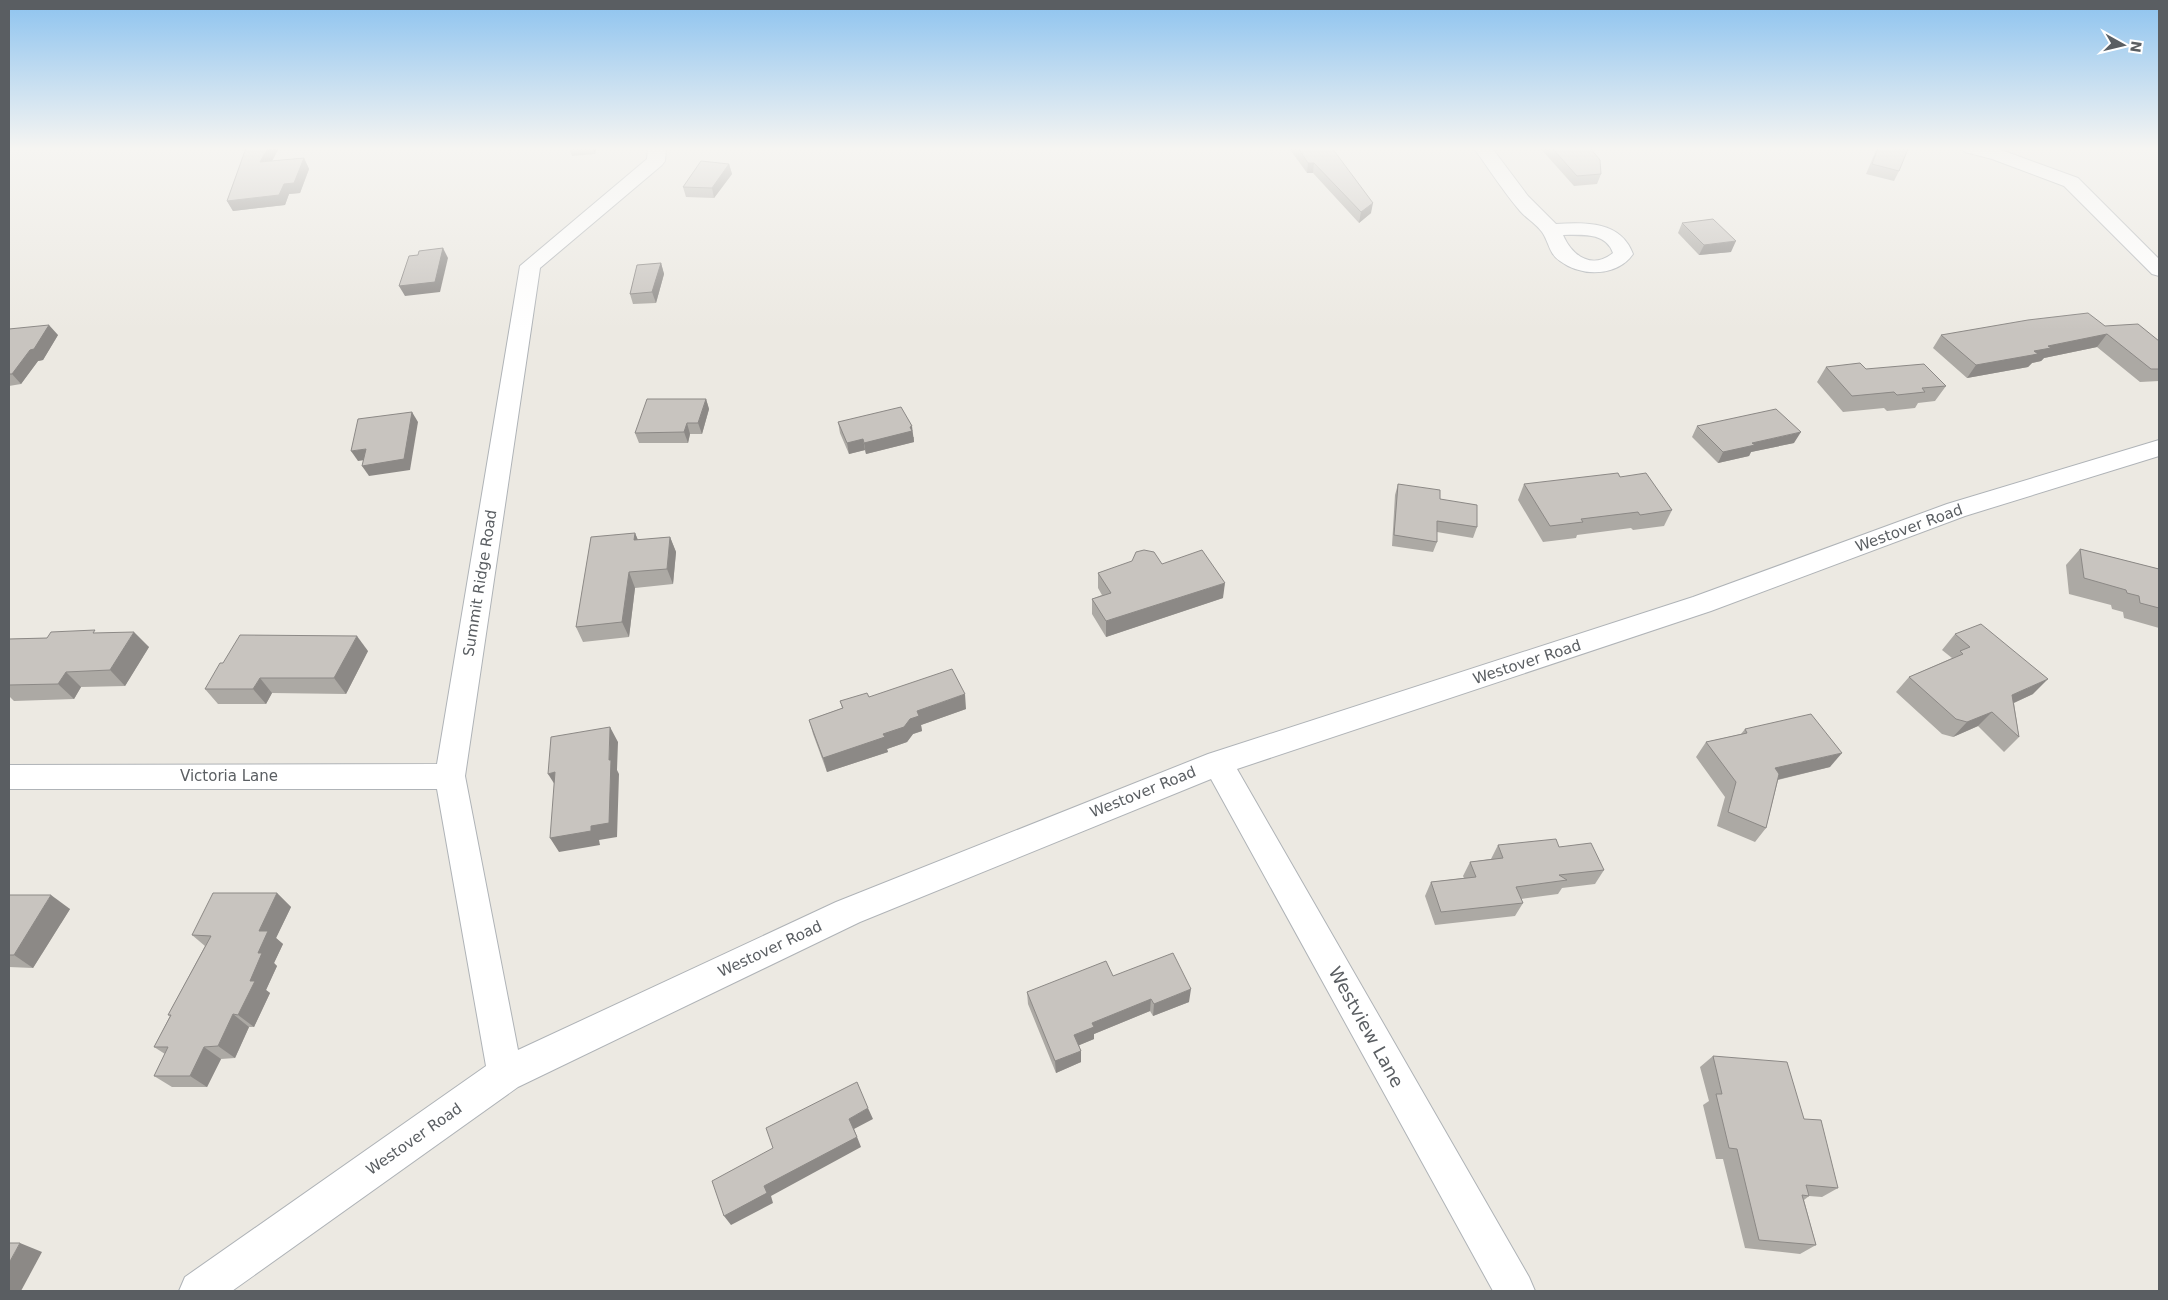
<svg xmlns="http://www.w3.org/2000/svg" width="2168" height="1300" font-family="'DejaVu Sans',sans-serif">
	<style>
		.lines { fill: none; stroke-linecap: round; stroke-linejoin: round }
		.minor-casing { stroke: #afb3b7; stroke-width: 2 }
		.minor { fill: #fff; fill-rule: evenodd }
		.wall { fill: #aca9a4 }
		.shaded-wall { fill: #8c8986 }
		.building { fill: #c8c4bf; stroke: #8c8986 }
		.labels { text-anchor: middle; stroke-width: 4; stroke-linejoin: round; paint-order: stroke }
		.street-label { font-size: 15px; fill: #5a5e62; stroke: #fff }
		.near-street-label { font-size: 18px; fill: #5a5e62; stroke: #fff }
	</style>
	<rect width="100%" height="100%" fill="#ece9e2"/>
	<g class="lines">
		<g class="minor-casing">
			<g id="minor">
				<path d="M 648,148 L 666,148 L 665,161 L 662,165 L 540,268 L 465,776 L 518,1050 L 836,902 L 1208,754 L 1693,597 L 1947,504 L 2159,440 L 2159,456 L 1965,516 L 1711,611 L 1237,769 L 1529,1277 L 1535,1291 L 1493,1291 L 1211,779 L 860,922 L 518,1087 L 232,1291 L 179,1291 L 185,1277 L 486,1066 L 437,789 L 9,789 L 9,765 L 437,764 L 520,266 L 647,159 Z"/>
				<path d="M 1474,148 L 1492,148 L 1528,196 L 1556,224 C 1586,222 1621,221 1633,254 C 1617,277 1581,277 1560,261 C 1549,254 1549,242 1542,232 C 1536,224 1526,218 1520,211 C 1503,191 1489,169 1474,148 ZM 1563,235 C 1581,235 1606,232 1613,253 C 1592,270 1572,256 1563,235 Z"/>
				<path d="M 1962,148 L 1993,148 L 2004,151 L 2078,178 L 2159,259 L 2159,276 L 2152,274 L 2064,186 L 1992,159 L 1965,152 Z"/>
			</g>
		</g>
		<use href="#minor" class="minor"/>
	</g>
	<g class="wall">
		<path d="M 241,148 L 279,148 L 272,161 L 304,158 L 309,169 L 300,193 L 289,194 L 285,205 L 233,211 L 227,201 L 245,151 L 243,151 Z"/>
		<path d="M 569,148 L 596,148 L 595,154 L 572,156 Z"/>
		<path d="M 1289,148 L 1332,148 L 1371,213 L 1359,223 L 1313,173 L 1307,173 Z"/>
		<path d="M 1540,148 L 1590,148 L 1601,174 L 1597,184 L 1574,186 Z"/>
		<path d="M 1877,148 L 1905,148 L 1899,171 L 1894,181 L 1866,174 Z"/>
		<path d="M 729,164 L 732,174 L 714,198 L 686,197 L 683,187 Z"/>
		<path d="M 1682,223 L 1731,252 L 1699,255 L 1678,233 Z"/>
		<path d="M 661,263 L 664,274 L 656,303 L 633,304 L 630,294 Z"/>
		<path d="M 2105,326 L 2159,341 L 2159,381 L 2140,382 L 2097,347 L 2044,358 L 2041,361 L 2032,363 L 2028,367 L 1967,378 L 1933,348 L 1941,335 Z"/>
		<path d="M 9,329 L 58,335 L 43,360 L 38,361 L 21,384 L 9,386 Z"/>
		<path d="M 1826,367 L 1866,369 L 1946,386 L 1935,401 L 1918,403 L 1915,408 L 1887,411 L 1884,408 L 1843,412 L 1817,382 Z"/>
		<path d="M 706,399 L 709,409 L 702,434 L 690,434 L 688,443 L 639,443 L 635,433 Z"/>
		<path d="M 838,422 L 914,437 L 914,442 L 866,454 L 865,450 L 849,454 L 840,433 Z"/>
		<path d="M 1697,426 L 1794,443 L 1751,452 L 1749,456 L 1718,463 L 1692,437 Z"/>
		<path d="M 1398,484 L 1440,499 L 1477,527 L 1473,538 L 1437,532 L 1437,542 L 1433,552 L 1392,546 L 1395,495 Z"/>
		<path d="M 1524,484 L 1672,510 L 1664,526 L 1633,530 L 1631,528 L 1577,535 L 1576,538 L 1543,542 L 1518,500 Z"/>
		<path d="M 635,533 L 638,540 L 670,537 L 676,552 L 673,584 L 635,588 L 629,637 L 583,642 L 576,627 Z"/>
		<path d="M 2080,549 L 2159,569 L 2159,628 L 2124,618 L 2123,612 L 2112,609 L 2111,605 L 2069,594 L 2066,565 Z"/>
		<path d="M 1162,564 L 1223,598 L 1106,637 L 1092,614 L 1092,599 L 1102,595 L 1098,588 L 1098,573 Z"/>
		<path d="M 98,633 L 149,647 L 125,686 L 81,687 L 74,699 L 14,701 L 9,696 L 9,639 L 47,638 Z"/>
		<path d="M 1955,634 L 2033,694 L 2014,703 L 2019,737 L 2004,752 L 1978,726 L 1953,737 L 1942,734 L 1896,692 L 1909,677 L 1952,658 L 1942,650 Z"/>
		<path d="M 368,651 L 346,694 L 272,693 L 266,704 L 218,704 L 205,689 L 223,663 Z"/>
		<path d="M 869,697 L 966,709 L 921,725 L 922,731 L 913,734 L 907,742 L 887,749 L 888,752 L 827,772 L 813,734 L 809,720 L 842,708 L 840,701 Z"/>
		<path d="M 1745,729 L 1830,767 L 1778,780 L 1766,828 L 1755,842 L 1717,826 L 1725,797 L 1696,757 L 1706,742 L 1741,734 Z"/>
		<path d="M 1498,845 L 1559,847 L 1604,870 L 1595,884 L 1562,888 L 1558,894 L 1521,899 L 1523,903 L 1515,916 L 1435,925 L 1425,896 L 1431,882 L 1464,878 L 1463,876 L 1470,862 L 1491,859 Z"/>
		<path d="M 277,893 L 291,907 L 276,938 L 283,944 L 274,963 L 277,966 L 266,990 L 270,993 L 254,1027 L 249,1027 L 235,1058 L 221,1059 L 207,1087 L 172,1087 L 154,1076 L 165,1054 L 154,1047 L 170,1016 L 168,1015 L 205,946 L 192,935 Z"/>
		<path d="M 9,895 L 70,909 L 33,968 L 9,967 Z"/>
		<path d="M 1113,976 L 1189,1002 L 1153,1016 L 1150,1011 L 1094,1034 L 1094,1039 L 1079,1045 L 1081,1051 L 1081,1062 L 1056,1073 L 1028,1004 L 1027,992 Z"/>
		<path d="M 1713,1056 L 1804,1119 L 1838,1188 L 1822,1197 L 1809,1196 L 1804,1200 L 1816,1245 L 1800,1254 L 1745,1248 L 1723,1159 L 1716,1159 L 1703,1105 L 1709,1101 L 1700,1067 Z"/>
	</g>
	<g class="shaded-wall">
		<path d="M 268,148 L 279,148 L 266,172 L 260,162 Z"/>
		<path d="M 593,148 L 596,148 L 595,154 Z"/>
		<path d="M 304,158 L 309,169 L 300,193 L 289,194 L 285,205 L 233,211 L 227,201 L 284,184 Z"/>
		<path d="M 1308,163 L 1314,163 L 1313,173 L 1307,173 Z"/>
		<path d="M 729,164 L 732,174 L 714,198 L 712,188 Z"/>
		<path d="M 1373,203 L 1371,213 L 1359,223 L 1361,212 Z"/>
		<path d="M 1736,241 L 1731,252 L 1699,255 L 1704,245 Z"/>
		<path d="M 443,248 L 448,258 L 440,292 L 405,296 L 399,286 Z"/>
		<path d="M 661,263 L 664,274 L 656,303 L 652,292 Z"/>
		<path d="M 49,325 L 58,335 L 43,360 L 38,361 L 21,384 L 12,374 Z"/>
		<path d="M 2107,334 L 2097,347 L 2044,358 L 2041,361 L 2032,363 L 2028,367 L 1967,378 L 1976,365 L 2048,346 Z"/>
		<path d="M 706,399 L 709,409 L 702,434 L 698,423 Z"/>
		<path d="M 412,412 L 418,422 L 410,470 L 369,476 L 362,466 Z"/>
		<path d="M 687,423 L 690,434 L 688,443 L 684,432 Z"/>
		<path d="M 912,426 L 914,442 L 866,454 L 864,443 Z"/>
		<path d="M 1801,432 L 1794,443 L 1751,452 L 1749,456 L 1718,463 L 1723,452 L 1752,443 Z"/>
		<path d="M 863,439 L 865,450 L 849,454 L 847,443 Z"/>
		<path d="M 366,449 L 372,459 L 358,461 L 351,451 Z"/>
		<path d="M 635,533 L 641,548 L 634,540 Z"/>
		<path d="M 670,537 L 676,552 L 673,584 L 667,569 Z"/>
		<path d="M 629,572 L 635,588 L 629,637 L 622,622 Z"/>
		<path d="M 1225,583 L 1223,598 L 1106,637 L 1106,621 Z"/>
		<path d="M 134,632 L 149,647 L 125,686 L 110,670 Z"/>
		<path d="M 357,636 L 368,651 L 346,694 L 334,678 Z"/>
		<path d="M 66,672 L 81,687 L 74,699 L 58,684 Z"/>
		<path d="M 260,678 L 272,693 L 266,704 L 253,689 Z"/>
		<path d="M 2048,679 L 2033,694 L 1998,710 L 2012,695 Z"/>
		<path d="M 965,694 L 966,709 L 921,725 L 922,731 L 913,734 L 907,742 L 887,749 L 888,752 L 827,772 L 823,758 L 883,734 L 917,711 Z"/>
		<path d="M 1992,712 L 1978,726 L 1953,737 L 1967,722 Z"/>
		<path d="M 610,727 L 618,742 L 617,770 L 619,774 L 617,837 L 599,840 L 600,845 L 559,852 L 550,838 L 591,826 L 609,760 Z"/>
		<path d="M 1842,753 L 1830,767 L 1764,783 L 1775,768 Z"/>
		<path d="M 555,772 L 557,788 L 548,774 Z"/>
		<path d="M 277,893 L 291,907 L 276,938 L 283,944 L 274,963 L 277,966 L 266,990 L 270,993 L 254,1027 L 238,1015 L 250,981 L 259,931 Z"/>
		<path d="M 51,895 L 70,909 L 33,968 L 14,955 Z"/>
		<path d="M 1191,989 L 1189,1002 L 1153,1016 L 1154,1004 Z"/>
		<path d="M 1151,999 L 1150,1011 L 1094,1034 L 1094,1039 L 1075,1047 L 1074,1035 L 1092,1023 Z"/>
		<path d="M 233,1014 L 249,1027 L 235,1058 L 218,1046 Z"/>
		<path d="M 204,1047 L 221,1059 L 207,1087 L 190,1076 Z"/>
		<path d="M 1081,1051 L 1081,1062 L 1056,1073 L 1055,1061 Z"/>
		<path d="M 868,1108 L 873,1119 L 854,1129 L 861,1147 L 771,1196 L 773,1203 L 731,1225 L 724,1216 L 764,1186 L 849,1119 Z"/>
		<path d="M 20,1243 L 42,1252 L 21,1291 L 9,1291 L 9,1263 Z"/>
	</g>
	<g class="building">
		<path d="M 246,148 L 268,148 L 260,162 L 304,158 L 294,183 L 284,184 L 279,195 L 227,201 Z"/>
		<path d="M 1298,148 L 1332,148 L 1373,203 L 1361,212 L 1314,163 L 1308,163 Z"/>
		<path d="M 1552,148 L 1590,148 L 1600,160 L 1601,174 L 1577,176 Z"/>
		<path d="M 1878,148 L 1908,149 L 1899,171 L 1872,164 Z"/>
		<path d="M 701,161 L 729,164 L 712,188 L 683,187 Z"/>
		<path d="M 1713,219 L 1736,241 L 1704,245 L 1682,223 Z"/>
		<path d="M 443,248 L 435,282 L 399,286 L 409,256 L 418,255 L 419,251 Z"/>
		<path d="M 661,263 L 652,292 L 630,294 L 637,265 Z"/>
		<path d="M 2088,313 L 2105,326 L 2138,324 L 2159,341 L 2159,369 L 2151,369 L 2107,334 L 2048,346 L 2051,348 L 2034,351 L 2038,354 L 1976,365 L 1941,335 L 2028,320 Z"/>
		<path d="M 49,325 L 34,349 L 30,350 L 12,374 L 9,374 L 9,329 Z"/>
		<path d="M 1860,363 L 1866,369 L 1924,364 L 1946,386 L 1922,388 L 1925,392 L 1897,395 L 1894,392 L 1852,396 L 1826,367 Z"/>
		<path d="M 647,399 L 706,399 L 698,423 L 687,423 L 684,432 L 635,433 Z"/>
		<path d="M 901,407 L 912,426 L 910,427 L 912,431 L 864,443 L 863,439 L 847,443 L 838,422 Z"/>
		<path d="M 1776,409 L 1801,432 L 1752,443 L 1755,445 L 1723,452 L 1697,426 Z"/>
		<path d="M 412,412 L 404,459 L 362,466 L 366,449 L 351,451 L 358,419 Z"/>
		<path d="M 1618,473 L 1620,477 L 1646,473 L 1672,510 L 1640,515 L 1638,512 L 1581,519 L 1583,522 L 1550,526 L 1524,484 Z"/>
		<path d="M 1398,484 L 1440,490 L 1440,499 L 1477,505 L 1477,527 L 1437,521 L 1437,542 L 1394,535 Z"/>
		<path d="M 635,533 L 634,540 L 670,537 L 667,569 L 629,572 L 622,622 L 576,627 L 591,537 Z"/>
		<path d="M 2080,549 L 2159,569 L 2159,608 L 2140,603 L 2139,596 L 2127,593 L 2126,590 L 2084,578 Z"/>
		<path d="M 1144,550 L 1154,552 L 1162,564 L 1202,550 L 1225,583 L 1106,621 L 1092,599 L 1111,593 L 1098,573 L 1132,561 L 1136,552 Z"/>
		<path d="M 1981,624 L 2048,679 L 2012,695 L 2019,737 L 1992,712 L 1967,722 L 1956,719 L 1909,677 L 1963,654 L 1960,651 L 1970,647 L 1955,634 Z"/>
		<path d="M 95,630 L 93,633 L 134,632 L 110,670 L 66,672 L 58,684 L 9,685 L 9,639 L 47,638 L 51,632 Z"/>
		<path d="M 240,635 L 357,636 L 334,678 L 260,678 L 253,689 L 205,689 L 220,663 L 223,663 Z"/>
		<path d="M 952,669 L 965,694 L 917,711 L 919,716 L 910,719 L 904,727 L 883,734 L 885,737 L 823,758 L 809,720 L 843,708 L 840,701 L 867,693 L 869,697 Z"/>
		<path d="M 1811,714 L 1842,753 L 1775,768 L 1779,774 L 1766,828 L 1728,812 L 1736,782 L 1706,742 L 1747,733 L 1745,729 Z"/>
		<path d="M 610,727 L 609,760 L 611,760 L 609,823 L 591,826 L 591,831 L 550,838 L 555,772 L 548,774 L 551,737 Z"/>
		<path d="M 1556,839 L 1559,847 L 1591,843 L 1604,870 L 1559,875 L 1567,880 L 1516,887 L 1523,903 L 1441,912 L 1431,882 L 1476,877 L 1470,862 L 1503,858 L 1498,845 Z"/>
		<path d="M 213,893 L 277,893 L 259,931 L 268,931 L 258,953 L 262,953 L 250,981 L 255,981 L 238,1015 L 233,1014 L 218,1046 L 204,1047 L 190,1076 L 154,1076 L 168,1047 L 154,1047 L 171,1015 L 168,1015 L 211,936 L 192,935 Z"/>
		<path d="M 9,895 L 51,895 L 14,955 L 9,955 Z"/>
		<path d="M 1173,953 L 1191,989 L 1154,1004 L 1151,999 L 1092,1023 L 1094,1027 L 1074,1035 L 1081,1051 L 1055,1061 L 1027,992 L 1106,961 L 1113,976 Z"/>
		<path d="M 1713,1056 L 1787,1062 L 1804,1119 L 1821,1120 L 1838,1188 L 1806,1185 L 1809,1196 L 1802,1195 L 1816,1245 L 1759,1240 L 1737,1149 L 1729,1148 L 1716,1094 L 1722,1094 Z"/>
		<path d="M 857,1082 L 868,1108 L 849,1119 L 857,1137 L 764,1186 L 767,1193 L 724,1216 L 712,1181 L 773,1148 L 766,1128 Z"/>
		<path d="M 9,1243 L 20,1243 L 9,1263 Z"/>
	</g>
	<linearGradient id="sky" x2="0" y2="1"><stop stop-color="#8dc3ef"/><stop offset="0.45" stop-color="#f6f5f2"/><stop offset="1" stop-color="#f6f5f2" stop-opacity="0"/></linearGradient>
	<rect width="2168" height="330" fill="url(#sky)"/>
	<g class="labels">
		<g class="street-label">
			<text transform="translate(1909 528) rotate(-20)" y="5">Westover Road</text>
			<text transform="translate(480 583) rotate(-81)" y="5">Summit Ridge Road</text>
			<text transform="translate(1527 662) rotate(-18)" y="5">Westover Road</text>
			<text x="229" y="781">Victoria Lane</text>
			<text transform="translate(1143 792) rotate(-22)" y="5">Westover Road</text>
			<text transform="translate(770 949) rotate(-25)" y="5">Westover Road</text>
			<text transform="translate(414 1139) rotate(-35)" y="5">Westover Road</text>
		</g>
		<g class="near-street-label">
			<text transform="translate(1366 1027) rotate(61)" y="6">Westview Lane</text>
		</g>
	</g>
	<rect width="2168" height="1300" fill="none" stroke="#5a5e62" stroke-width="20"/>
	<g transform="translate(2123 45) rotate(98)" stroke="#ffffff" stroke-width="4" paint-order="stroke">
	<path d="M0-4L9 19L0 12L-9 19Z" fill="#5a5e62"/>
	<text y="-8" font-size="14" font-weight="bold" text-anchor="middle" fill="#5a5e62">N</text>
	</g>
</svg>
